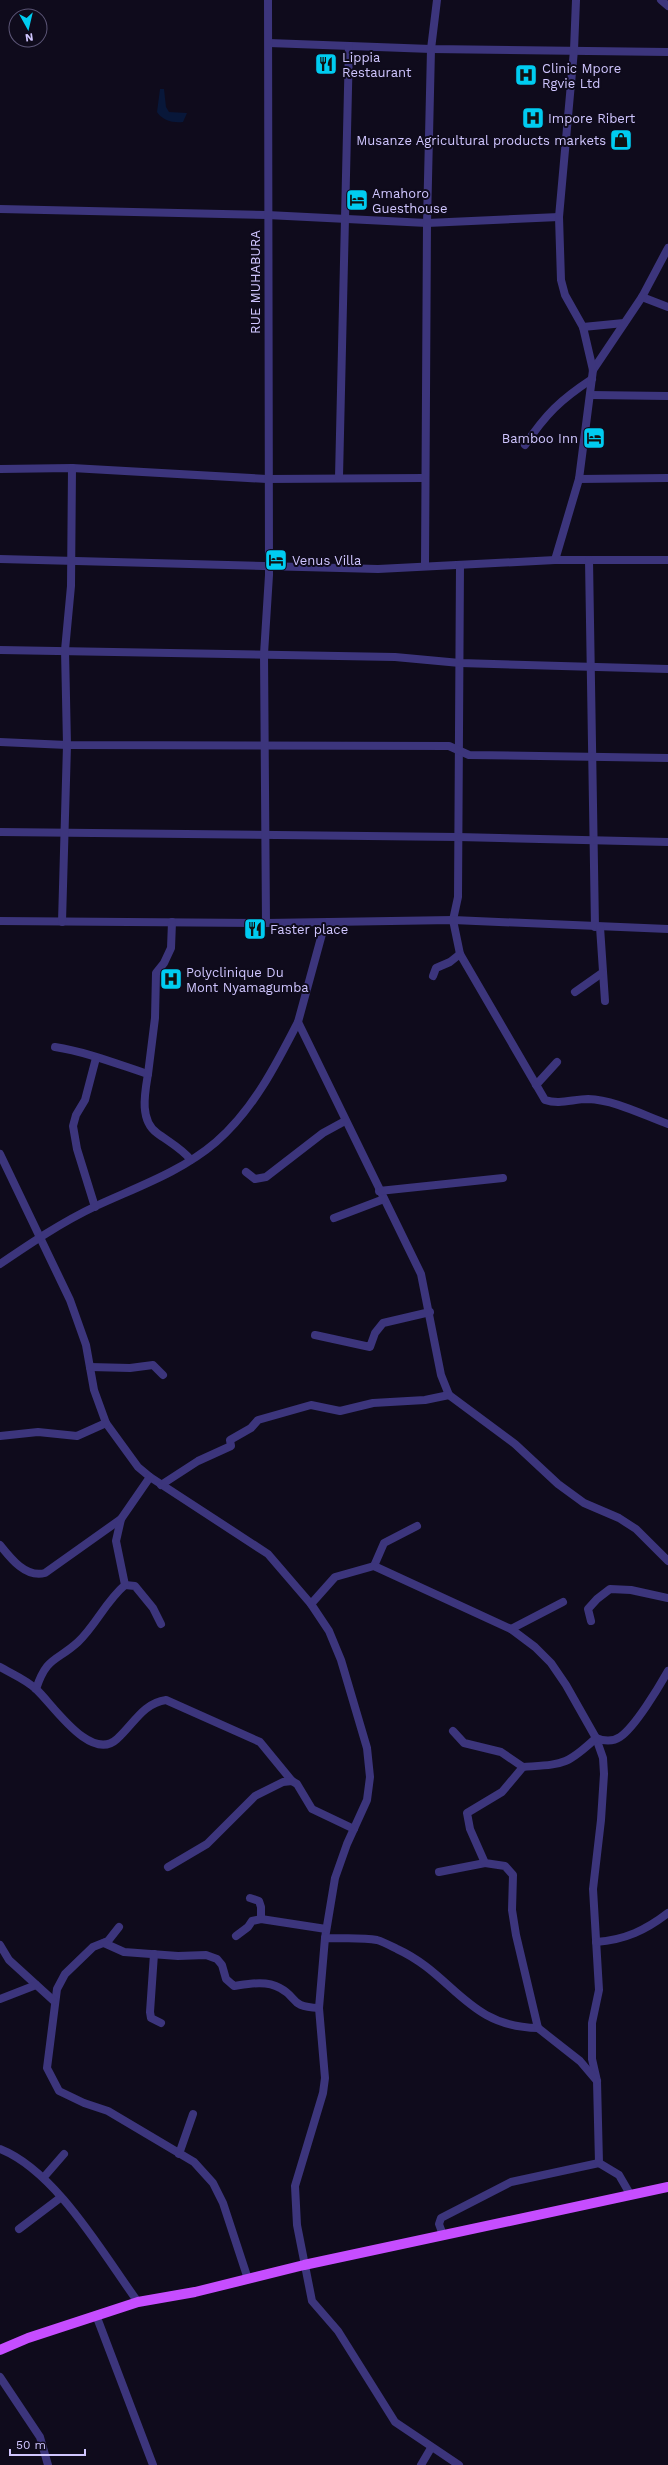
<svg xmlns="http://www.w3.org/2000/svg" width="668" height="2465" font-family="'Work Sans',sans-serif">
	<style>
		.water { fill: #081739 }
		.lines { fill: none; stroke-linecap: round; stroke-linejoin: round }
		.street { stroke: #3c357c; stroke-width: 8 }
		.primary { stroke: #c64dff; stroke-width: 10 }
		.labels { text-anchor: middle; stroke-width: 4; stroke-linejoin: round; paint-order: stroke }
		.poi-label { font-size: 13px; fill: #d0c6ff; stroke: #0f0b1c; text-anchor: start }
		.street-label { font-size: 13px; fill: #d0c6ff; stroke: #0f0b1c }
	</style>
	<rect width="100%" height="100%" fill="#0f0b1c"/>
	<path class="water" d="M 160,89 L 164,89 L 166,107 L 169,112 L 187,113 L 183,122 C 173,123 163,121 157,112 Z"/>
	<g class="lines">
		<g class="street">
			<path d="M 661,0 L 668,6"/>
			<path d="M 269,43 L 431,49 L 668,52"/>
			<path d="M 0,209 L 267,215 L 427,223 L 559,217"/>
			<path d="M 642,297 L 668,307"/>
			<path d="M 583,327 L 624,323"/>
			<path d="M 593,370 L 642,297 L 668,248"/>
			<path d="M 590,395 L 668,396"/>
			<path d="M 525,445 C 546,414 560,400 592,379"/>
			<path d="M 0,469 L 72,468 L 267,479 L 424,478"/>
			<path d="M 339,477 L 349,46"/>
			<path d="M 579,479 L 668,478"/>
			<path d="M 0,559 L 378,569 L 555,560 L 668,560"/>
			<path d="M 555,560 L 579,479 L 593,370 L 583,327 L 565,295 L 561,280 L 559,217 L 574,50 L 576,0"/>
			<path d="M 589,560 L 595,927"/>
			<path d="M 460,565 L 458,897 L 453,920 L 460,954 L 545,1100 C 560,1105 573,1099 588,1099 C 615,1100 643,1115 668,1124"/>
			<path d="M 425,566 L 427,223 L 431,49 L 437,0"/>
			<path d="M 0,650 L 395,657 L 460,663 L 668,669"/>
			<path d="M 0,742 L 67,745 L 449,746 L 469,755 L 668,758"/>
			<path d="M 0,832 L 458,837 L 668,842"/>
			<path d="M 0,921 L 266,923 L 453,920 L 668,929"/>
			<path d="M 62,922 L 67,745 L 65,650 L 71,586 L 72,468"/>
			<path d="M 266,923 L 264,654 L 269,575 L 268,0"/>
			<path d="M 325,923 L 298,1022 L 421,1274 L 441,1375 L 449,1395 L 515,1444 L 558,1484 L 584,1503 L 619,1518 L 636,1529 L 668,1561"/>
			<path d="M 600,927 L 605,1001"/>
			<path d="M 433,976 L 436,968 L 450,962 L 460,954"/>
			<path d="M 575,992 L 602,973"/>
			<path d="M 55,1047 C 87,1052 117,1064 148,1074 C 145,1092 139,1120 157,1133 C 169,1142 181,1148 191,1160"/>
			<path d="M 148,1074 L 155,1018 L 156,973 L 164,963 L 171,948 L 172,922"/>
			<path d="M 536,1085 L 557,1062"/>
			<path d="M 0,1154 L 70,1300 L 86,1345 L 94,1390 L 106,1423 L 138,1467 L 150,1477 L 268,1554 L 311,1604 L 329,1631 L 341,1660 L 367,1748 L 370,1777 L 367,1800 L 347,1844 L 335,1878 L 325,1938 L 319,2008 L 325,2078 L 323,2093 L 295,2186 L 297,2225 L 312,2301 L 338,2331 L 395,2422 L 459,2465"/>
			<path d="M 246,1172 L 255,1179 L 266,1177 L 323,1133 L 345,1121"/>
			<path d="M 379,1191 L 503,1178"/>
			<path d="M 95,1207 L 77,1149 L 73,1126 L 76,1115 L 85,1100 L 96,1058"/>
			<path d="M 334,1218 L 384,1199"/>
			<path d="M 0,1264 C 31,1243 62,1222 96,1206 C 137,1187 181,1172 216,1142 C 253,1110 276,1065 298,1022"/>
			<path d="M 315,1335 L 370,1347 L 375,1333 L 383,1323 L 430,1312"/>
			<path d="M 90,1367 L 130,1368 L 153,1365 L 163,1375"/>
			<path d="M 0,1436 L 38,1432 L 77,1436 L 106,1423"/>
			<path d="M 161,1485 L 198,1461 L 231,1446 L 230,1440 L 251,1428 L 258,1420 L 311,1405 L 340,1411 L 373,1403 L 425,1400 L 449,1395"/>
			<path d="M 0,1545 C 11,1559 26,1578 45,1573 L 121,1519"/>
			<path d="M 374,1566 L 384,1543 L 417,1526"/>
			<path d="M 125,1585 L 135,1586 L 153,1608 L 161,1624"/>
			<path d="M 311,1604 L 335,1577 L 374,1566 L 511,1629 L 535,1647 L 551,1663 L 566,1685 L 596,1738 L 603,1758 L 604,1774 L 601,1820 L 593,1889 L 599,1990 L 592,2023 L 592,2059 L 597,2081 L 599,2163 L 511,2182 L 441,2218 L 439,2224 L 443,2235"/>
			<path d="M 591,1621 L 588,1609 L 597,1599 L 610,1589 L 631,1590 L 668,1598"/>
			<path d="M 511,1629 L 563,1602"/>
			<path d="M 0,1667 C 12,1674 27,1680 37,1690 C 53,1705 91,1763 117,1739 C 133,1725 143,1703 166,1700 L 260,1742 L 292,1781"/>
			<path d="M 36,1689 C 47,1656 56,1662 78,1642 C 96,1625 106,1601 125,1585 L 116,1541 L 121,1519 L 150,1477"/>
			<path d="M 453,1731 L 464,1743 L 501,1752 L 523,1767"/>
			<path d="M 168,1867 L 207,1844 L 255,1796 L 283,1782 L 292,1781 L 297,1784 L 312,1809 L 354,1829"/>
			<path d="M 439,1872 L 485,1863"/>
			<path d="M 250,1898 L 259,1901 L 261,1907 L 261,1919"/>
			<path d="M 119,1927 L 108,1941 L 93,1947 L 65,1974 L 57,1989 L 47,2068 L 59,2091 L 84,2103 L 108,2111 L 194,2162 L 213,2183 L 223,2203 L 248,2279"/>
			<path d="M 236,1936 L 248,1927 L 252,1921 L 261,1919 L 326,1929"/>
			<path d="M 325,1938 C 342,1939 361,1937 377,1940 C 384,1942 391,1946 397,1949 C 454,1975 467,2027 538,2028"/>
			<path d="M 596,1942 C 625,1940 646,1930 668,1913"/>
			<path d="M 104,1943 L 124,1952 L 178,1956 L 206,1955 L 217,1959 L 222,1965 L 226,1979 L 234,1986 C 248,1984 266,1980 280,1988 C 299,1998 289,2007 319,2008"/>
			<path d="M 0,1945 L 9,1960 L 54,2001"/>
			<path d="M 154,1954 L 150,2012 L 151,2018 L 161,2023"/>
			<path d="M 0,1999 L 36,1985"/>
			<path d="M 597,2081 L 580,2061 L 538,2028 L 516,1935 L 512,1910 L 513,1875 L 505,1866 L 485,1863 L 470,1829 L 467,1813 L 502,1792 L 523,1767 C 563,1764 566,1766 596,1738 C 603,1741 613,1742 620,1737 C 635,1727 659,1687 668,1671"/>
			<path d="M 0,2149 C 56,2171 103,2254 138,2302"/>
			<path d="M 179,2154 L 193,2114"/>
			<path d="M 599,2163 L 619,2175 L 630,2194"/>
			<path d="M 44,2177 L 64,2154"/>
			<path d="M 19,2229 L 60,2198"/>
			<path d="M 96,2315 L 153,2465"/>
			<path d="M 0,2377 L 40,2437 L 48,2465"/>
			<path d="M 421,2465 L 431,2448"/>
		</g>
		<path class="primary" d="M 0,2350 L 28,2338 L 138,2302 L 195,2292 L 304,2265 L 668,2187"/>
	</g>
	<defs>
		<g id="restaurant-square" transform="scale(1.15)"><rect x="-9" y="-9" width="18" height="18" rx="4" fill="#00ccf1" stroke="#0f0b1c"/><path d="M-5-6h1v4h1v-4h1v4h1v-4h1v5L-1.5 .5V6h-2V.5L-5-1ZM5-6V6H3V1.5H1.5Q1.5-4 5-6Z" fill="#111"/></g>
		<g id="hospital-square" transform="scale(1.15)"><rect x="-9" y="-9" width="18" height="18" rx="4" fill="#00ccf1" stroke="#0f0b1c"/><path d="M-5-5h3v3.5h4V-5h3V5h-3V1.5h-4V5h-3Z" fill="#111"/></g>
		<g id="shop-square" transform="scale(1.15)"><rect x="-9" y="-9" width="18" height="18" rx="4" fill="#00ccf1" stroke="#0f0b1c"/><path d="M-5-2.5h2.3a2.7 3.5 0 0 1 5.4 0H5L5.5 6h-11ZM-1.5-2.5h3a1.5 2.3 0 0 0-3 0Z" fill="#111"/></g>
		<g id="hotel-square" transform="scale(1.15)"><rect x="-9" y="-9" width="18" height="18" rx="4" fill="#00ccf1" stroke="#0f0b1c"/><path d="M-6-4.5h1.5V1H6V5H4.5V3h-9V5H-6ZM-4 0a1.8 1.8 0 1 1 3.6 0ZM.5 0V-2.5h3Q6-2.5 6 0Z" fill="#111"/></g>
	</defs>
	<g fill-rule="evenodd">
		<use href="#restaurant-square" x="326" y="64"/>
		<use href="#hospital-square" x="526" y="75"/>
		<use href="#hospital-square" x="533" y="118"/>
		<use href="#shop-square" x="621" y="140"/>
		<use href="#hotel-square" x="357" y="200"/>
		<use href="#hotel-square" x="594" y="438"/>
		<use href="#hotel-square" x="276" y="560"/>
		<use href="#restaurant-square" x="255" y="929"/>
		<use href="#hospital-square" x="171" y="979"/>
	</g>
	<g class="labels">
		<g class="poi-label">
			<text x="342" y="62">Lippia<tspan x="342" dy="15">Restaurant</tspan></text>
			<text x="542" y="73">Clinic Mpore<tspan x="542" dy="15">Rgvie Ltd</tspan></text>
			<text x="548" y="123">Impore Ribert</text>
			<text x="606" y="145" text-anchor="end">Musanze Agricultural products markets</text>
			<text x="372" y="198">Amahoro<tspan x="372" dy="15">Guesthouse</tspan></text>
			<text x="578" y="443" text-anchor="end">Bamboo Inn</text>
			<text x="292" y="565">Venus Villa</text>
			<text x="270" y="934">Faster place</text>
			<text x="186" y="977">Polyclinique Du<tspan x="186" dy="15">Mont Nyamagumba</tspan></text>
		</g>
		<g class="street-label">
			<text transform="translate(255 282) rotate(-90)" y="5">RUE MUHABURA</text>
		</g>
	</g>
	<g transform="translate(28 28) rotate(172)"><circle r="19" fill="#0f0b1c" stroke="#5c5677"/>
	<path d="M0-3L7 15L0 10L-7 15Z" fill="#00ccf1"/>
	<text y="-6" font-size="11" font-weight="bold" text-anchor="middle" fill="#d0c6ff">N</text>
	</g>
	<path d="M10 2449v6h75v-6" fill="none" stroke="#d0c6ff" stroke-width="2"/>
	<text x="16" y="2449" font-size="12" fill="#d0c6ff" stroke="#0f0b1c" stroke-width="3" paint-order="stroke">50 m</text>
</svg>
